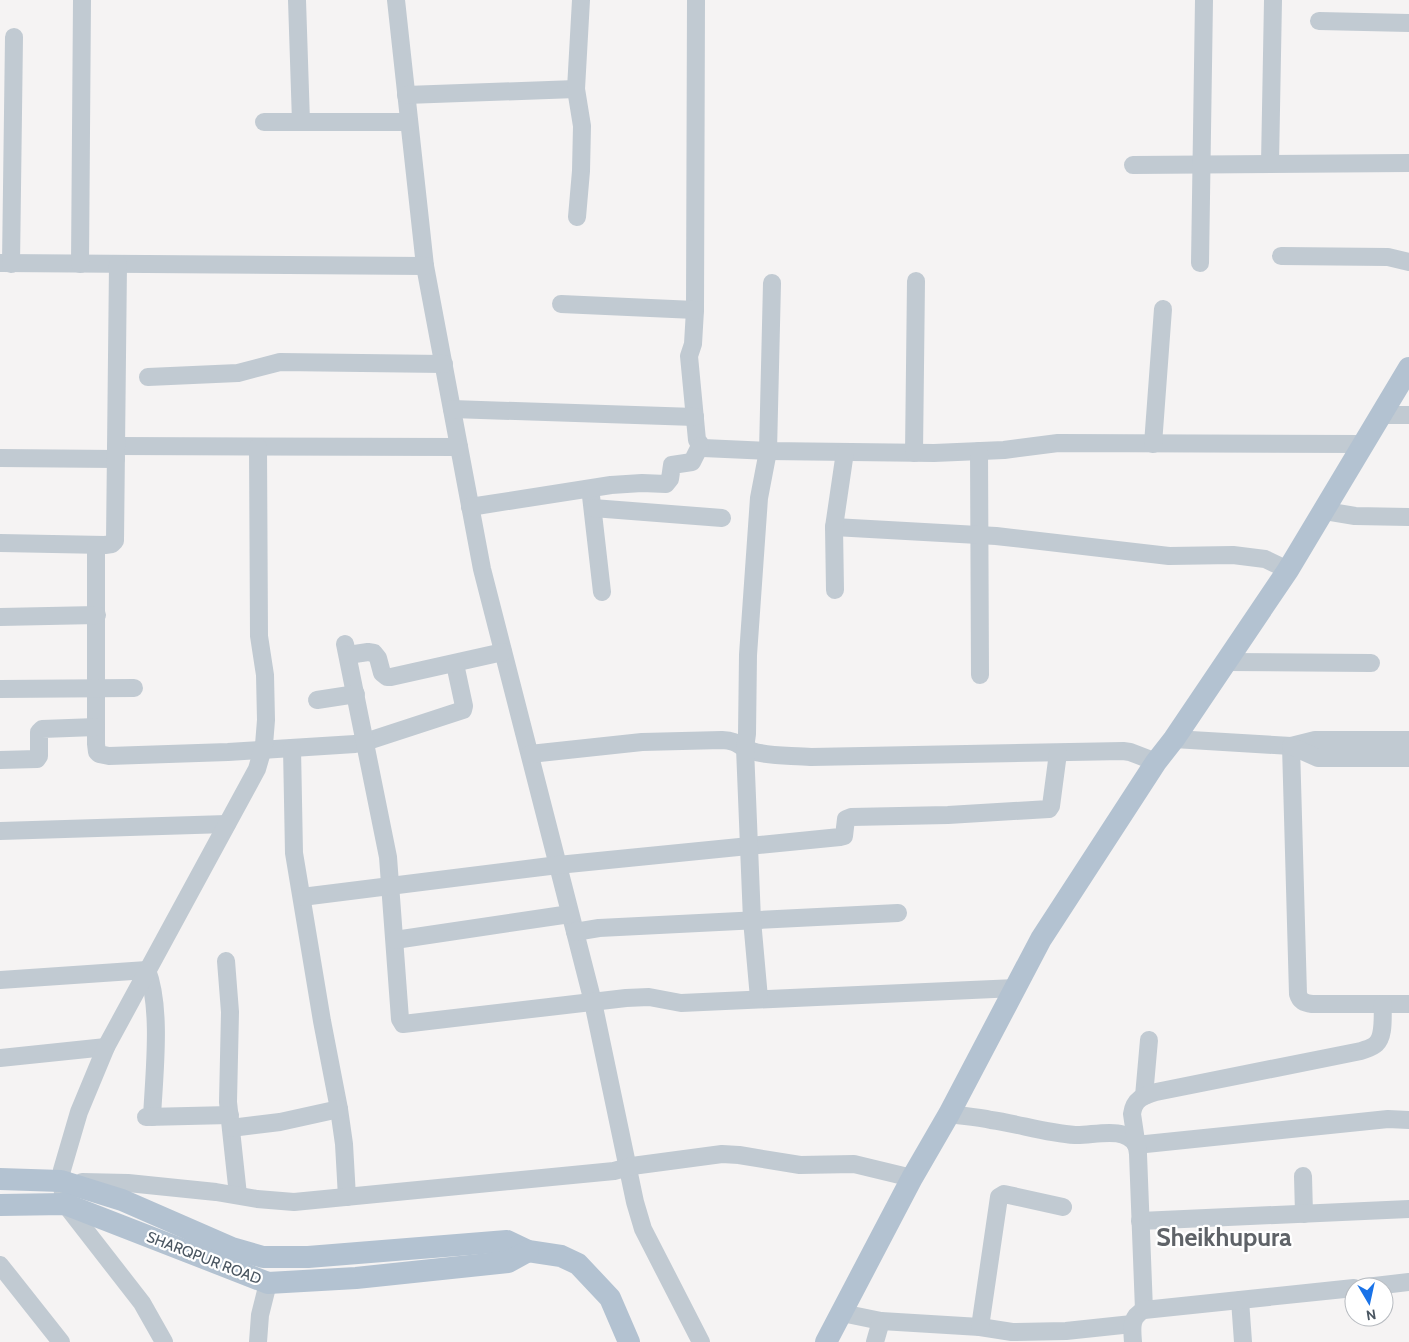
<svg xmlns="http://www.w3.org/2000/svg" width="1409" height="1342" font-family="Cabin,sans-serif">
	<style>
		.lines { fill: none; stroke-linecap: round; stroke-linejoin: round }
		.minor { stroke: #c1cad2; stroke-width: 18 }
		.major { stroke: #b3c2d1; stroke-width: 22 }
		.labels { text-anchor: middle; stroke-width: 4.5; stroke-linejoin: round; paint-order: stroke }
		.street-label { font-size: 15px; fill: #4a5661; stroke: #fff }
		.town-label { font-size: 25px; font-weight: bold; fill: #5f6368; stroke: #fff }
	</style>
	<rect width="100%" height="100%" fill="#f5f3f3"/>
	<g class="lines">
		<g class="minor">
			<path d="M 297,0 L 301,122"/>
			<path d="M 396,0 L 425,266 L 482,569 L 593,1002 L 635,1202 L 643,1229 L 701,1342"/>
			<path d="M 696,0 L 695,310 L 693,344 L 689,356 L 697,440 L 703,448 L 768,451 L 934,453 L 1004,450 L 1058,443 L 1363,444"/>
			<path d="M 1319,21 L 1409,23"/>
			<path d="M 406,95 L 576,89"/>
			<path d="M 264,122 L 409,122"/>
			<path d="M 1270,164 L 1273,0"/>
			<path d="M 1133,165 L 1409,163"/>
			<path d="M 577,217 L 581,171 L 582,126 L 576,89 L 581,0"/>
			<path d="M 1281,256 L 1388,257 L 1409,262"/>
			<path d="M 0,263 L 425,266"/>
			<path d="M 1200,263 L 1204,0"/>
			<path d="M 11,264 L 14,37"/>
			<path d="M 80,264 L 82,0"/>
			<path d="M 561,304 L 695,310"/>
			<path d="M 148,377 L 238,373 L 280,362 L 444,364"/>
			<path d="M 452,409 L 695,417"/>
			<path d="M 1380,415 L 1409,415"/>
			<path d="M 1153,444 L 1163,309"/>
			<path d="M 116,446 L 459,447"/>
			<path d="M 979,451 L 980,675"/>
			<path d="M 914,453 L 916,281"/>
			<path d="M 0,458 L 116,459"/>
			<path d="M 591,496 L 602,592"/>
			<path d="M 470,507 L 611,485 L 642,483 L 666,484 L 670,479 L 672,465 L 692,462 L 700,446"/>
			<path d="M 593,508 L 722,518"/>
			<path d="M 1325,511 L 1355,516 L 1409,517"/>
			<path d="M 834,527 L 996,536 L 1169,556 L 1233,555 L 1265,559 L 1288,570"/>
			<path d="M 0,543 L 105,545 L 112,544 L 115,541 L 118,264"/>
			<path d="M 96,545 L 96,744 L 97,752 L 99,754 L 109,756 L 228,752 L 355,744 L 365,742 L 463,710 L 464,706 L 455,664"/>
			<path d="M 835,590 L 834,527 L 845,452"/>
			<path d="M 0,617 L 97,615"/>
			<path d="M 345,644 L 388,857 L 400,1019 L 403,1024 L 626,998 L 649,997 L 681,1003 L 1016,988"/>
			<path d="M 348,655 L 368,652 L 374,653 L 378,658 L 382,673 L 387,677 L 391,677 L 503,652"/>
			<path d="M 1226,662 L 1371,663"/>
			<path d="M 0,689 L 134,688"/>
			<path d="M 317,700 L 356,694"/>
			<path d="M 1174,739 L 1291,746 L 1315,740 L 1409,740"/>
			<path d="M 1291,746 L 1298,994 C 1300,1001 1304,1003 1312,1004 L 1409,1004"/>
			<path d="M 1291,746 L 1318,758 L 1409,758"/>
			<path d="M 292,748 L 294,853 L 322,1021 L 339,1109 L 344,1144 L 347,1197"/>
			<path d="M 530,754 L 642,742 L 722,740 C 740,741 738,747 752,751 C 770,757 792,755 811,757 L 1123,751 L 1130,752 L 1156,762"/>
			<path d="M 0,760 L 37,759 L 39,756 L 39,732 L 42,729 L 96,727"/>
			<path d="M 0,831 L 227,824"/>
			<path d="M 302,897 L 558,865 L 840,837 L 844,836 L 846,819 L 851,817 L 948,815 L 1049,809 L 1051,806 L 1058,753"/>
			<path d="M 575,932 L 599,928 L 898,913"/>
			<path d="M 395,940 L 570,914"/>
			<path d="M 226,961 L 230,1012 L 228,1102 L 238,1195"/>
			<path d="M 0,980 L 147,970 C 162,1008 154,1075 152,1117"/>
			<path d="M 759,998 L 752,920 L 745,748 L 747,734 L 748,655 L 759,498 L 768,451 L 772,283"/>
			<path d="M 0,1058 L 106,1047"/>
			<path d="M 1144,1096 L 1149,1040"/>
			<path d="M 949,1114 C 963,1116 978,1117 991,1120 C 1019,1124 1046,1133 1075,1135 C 1093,1136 1125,1125 1136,1145"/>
			<path d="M 146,1117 L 230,1115"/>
			<path d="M 231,1128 L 280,1122 L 339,1109"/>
			<path d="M 1136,1145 L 1388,1119 L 1409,1120"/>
			<path d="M 1303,1176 L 1304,1214"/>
			<path d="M 82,1182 L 128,1183 L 216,1192 L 257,1199 L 294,1202 L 614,1171 L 632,1166 L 722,1154 L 739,1155 L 800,1165 L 854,1164 L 912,1178"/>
			<path d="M 1140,1221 L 1409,1209"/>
			<path d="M 0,1265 L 61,1342"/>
			<path d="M 1366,1287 L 1409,1282"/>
			<path d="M 1240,1300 L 1243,1342"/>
			<path d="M 1144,1310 L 1138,1154 L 1132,1114 C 1134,1099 1143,1096 1156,1092 L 1361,1051 C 1366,1049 1372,1048 1376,1044 C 1385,1036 1382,1015 1383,1004"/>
			<path d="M 842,1313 L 881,1321 L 980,1327 L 1012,1332 L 1066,1331 L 1132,1324"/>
			<path d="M 980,1327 L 999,1197 L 1004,1194 L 1063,1207"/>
			<path d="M 164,1342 L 142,1303 L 65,1204 L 61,1181 L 62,1170 L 79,1112 L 106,1047 L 257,769 L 264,745 L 266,720 L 265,675 L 259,636 L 258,447"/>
			<path d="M 258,1342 L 260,1315 L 268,1283"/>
			<path d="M 875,1342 L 881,1321"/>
			<path d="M 1133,1342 C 1132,1328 1130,1317 1144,1310 L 1354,1288"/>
		</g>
		<g class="major">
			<path d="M 0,1179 L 61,1181 L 122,1200 L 232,1248 L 263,1257 L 308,1257 L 507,1241 L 528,1251 L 561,1256 L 578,1264 L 610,1298 L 629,1342"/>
			<path d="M 0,1205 L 65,1204 L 268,1283 L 356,1278 L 508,1262 L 528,1251"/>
			<path d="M 826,1342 L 912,1178 L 949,1114 L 1041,939 L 1156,762 L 1174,739 L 1288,570 L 1409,368"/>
		</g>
	</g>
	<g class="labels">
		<g class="street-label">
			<text transform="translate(204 1258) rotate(21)" y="5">SHARQPUR ROAD</text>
		</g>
		<g class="town-label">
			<text x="1224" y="1246">Sheikhupura</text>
		</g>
	</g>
	<g transform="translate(1369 1302) rotate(171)"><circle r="24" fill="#ffffff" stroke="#b7bbc0"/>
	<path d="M0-4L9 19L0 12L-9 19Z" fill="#1a73e8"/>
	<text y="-8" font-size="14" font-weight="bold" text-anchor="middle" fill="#4a5661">N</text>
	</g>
</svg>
